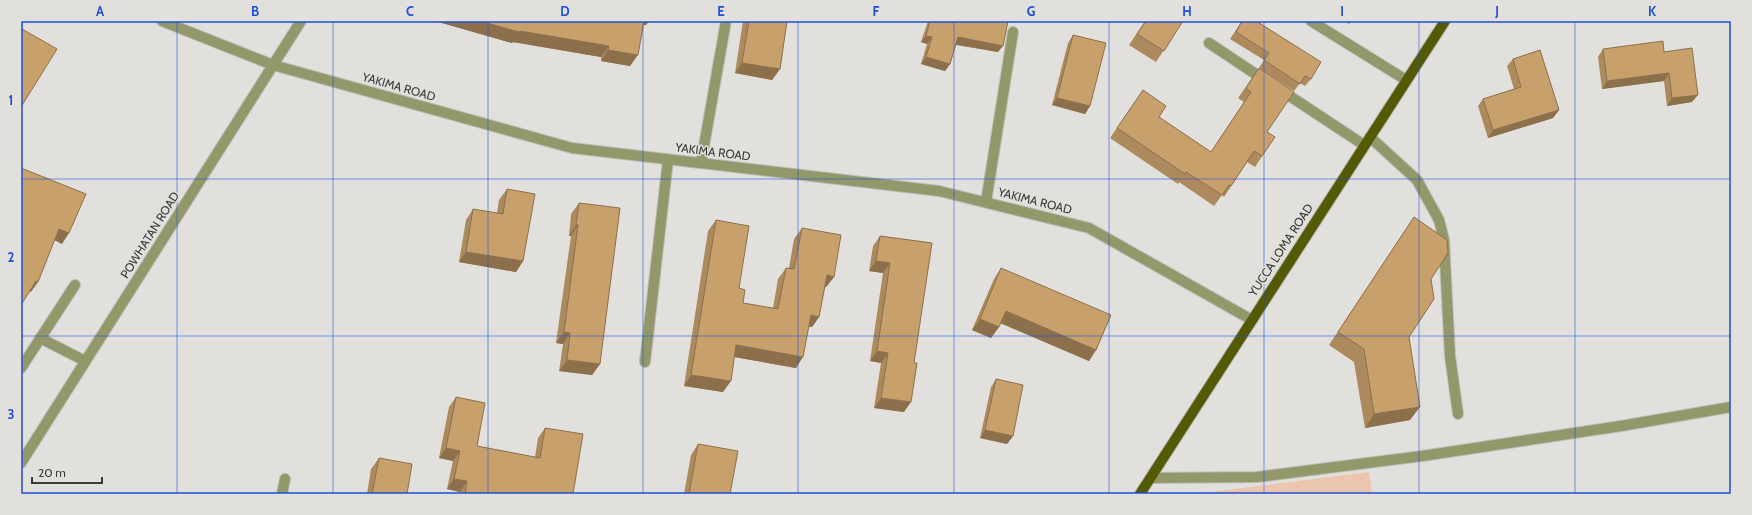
<svg xmlns="http://www.w3.org/2000/svg" width="1752" height="515" font-family="Cabin,sans-serif">
	<style>
		.green { fill: #ebc5ae }
		.lines { fill: none; stroke-linecap: round; stroke-linejoin: round }
		.minor-casing { stroke: #bdbcb8; stroke-width: 12 }
		.major-casing { stroke: #bdbcb8; stroke-width: 12 }
		.minor { stroke: #92986a; stroke-width: 10 }
		.major { stroke: #545905; stroke-width: 10 }
		.wall { fill: #ac8a5d }
		.shaded-wall { fill: #8c704c }
		.building { fill: #c8a06c; stroke: #8c704c }
		.grid { fill: none; stroke: #1d4ed8; stroke-width: 1; stroke-opacity: 0.55 }
		.labels { text-anchor: middle; stroke-width: 3; stroke-linejoin: round; paint-order: stroke }
		.street-label { font-size: 12px; fill: #3c3b39; stroke: #e1e0dc }
		.neatline { fill: none; stroke: #1d4ed8; stroke-width: 1.5 }
		.grid-label { font-size: 13px; text-anchor: middle; font-weight: bold; fill: #1d4ed8 }
	</style>
	<rect width="100%" height="100%" fill="#e1e0dc"/>
	<path class="green" d="M 1369,472 L 1372,494 L 1194,494 Z"/>
	<g class="lines">
		<g class="minor-casing">
			<g id="minor">
				<path d="M 162,21 L 273,65 L 572,148 L 939,191 L 1089,228 L 1252,320"/>
				<path d="M 1311,21 L 1406,80"/>
				<path d="M 1209,43 L 1266,81"/>
				<path d="M 1279,89 L 1364,145"/>
				<path d="M 1370,137 L 1417,180 L 1439,220 L 1444,240 L 1450,356 L 1458,414"/>
				<path d="M 701,163 L 726,21"/>
				<path d="M 986,202 L 1013,32"/>
				<path d="M 40,338 L 85,361"/>
				<path d="M 645,362 L 668,160"/>
				<path d="M 21,368 L 75,285"/>
				<path d="M 21,463 L 301,21"/>
				<path d="M 1151,478 L 1257,477 L 1422,456 L 1621,426 L 1731,407"/>
				<path d="M 282,494 L 285,479"/>
			</g>
		</g>
		<g class="major-casing">
			<path id="major" d="M 1140,494 L 1445,21"/>
		</g>
		<use href="#minor" class="minor"/>
		<use href="#major" class="major"/>
	</g>
	<g class="wall">
		<path d="M 435,21 L 649,21 L 646,25 L 643,25 L 630,66 L 601,61 L 601,57 L 513,42 L 512,43 Z"/>
		<path d="M 743,21 L 787,21 L 780,69 L 772,80 L 735,73 Z"/>
		<path d="M 928,21 L 1008,21 L 998,52 L 956,45 L 950,64 L 945,71 L 921,64 L 927,44 L 921,42 Z"/>
		<path d="M 1145,21 L 1183,21 L 1156,62 L 1129,45 Z"/>
		<path d="M 1242,21 L 1256,21 L 1311,79 L 1305,86 L 1300,83 L 1294,91 L 1259,68 L 1264,60 L 1230,39 Z"/>
		<path d="M 1344,21 L 1351,21 L 1349,24 Z"/>
		<path d="M 1073,35 L 1090,106 L 1085,114 L 1052,105 L 1068,43 Z"/>
		<path d="M 1603,49 L 1664,52 L 1692,102 L 1667,106 L 1664,81 L 1602,89 L 1598,57 Z"/>
		<path d="M 1513,59 L 1559,110 L 1553,118 L 1488,138 L 1478,106 L 1483,99 L 1514,89 L 1507,66 Z"/>
		<path d="M 1259,68 L 1267,132 L 1275,137 L 1255,167 L 1247,162 L 1224,197 L 1222,195 L 1214,206 L 1179,182 L 1178,184 L 1110,138 L 1143,90 L 1159,117 L 1211,152 L 1244,102 L 1238,98 Z"/>
		<path d="M 507,189 L 523,261 L 516,272 L 459,262 L 466,220 L 473,209 L 497,213 L 499,200 Z"/>
		<path d="M 579,203 L 600,364 L 592,375 L 559,371 L 563,344 L 556,343 L 571,236 L 569,236 L 571,214 Z"/>
		<path d="M 1414,217 L 1431,279 L 1409,337 L 1410,420 L 1365,428 L 1354,362 L 1329,345 Z"/>
		<path d="M 716,220 L 739,288 L 743,303 L 773,308 L 778,279 L 786,268 L 789,268 L 794,239 L 802,228 L 834,277 L 826,287 L 825,287 L 819,317 L 812,327 L 809,327 L 796,368 L 734,357 L 723,392 L 684,386 L 708,231 Z"/>
		<path d="M 880,236 L 932,243 L 904,412 L 874,408 L 881,363 L 870,361 L 883,273 L 869,271 L 873,246 Z"/>
		<path d="M 1001,268 L 1096,350 L 1089,361 L 1000,323 L 999,327 L 991,338 L 972,330 L 994,279 Z"/>
		<path d="M 996,379 L 1013,436 L 1007,444 L 980,438 L 991,387 Z"/>
		<path d="M 456,397 L 477,446 L 535,457 L 538,438 L 545,428 L 573,494 L 460,494 L 460,492 L 447,489 L 453,461 L 439,458 L 449,407 Z"/>
		<path d="M 698,444 L 730,494 L 684,494 L 691,455 Z"/>
		<path d="M 379,458 L 407,494 L 367,494 L 371,469 Z"/>
	</g>
	<g class="shaded-wall">
		<path d="M 435,21 L 480,21 L 520,31 L 609,46 L 601,57 L 513,42 L 512,43 Z"/>
		<path d="M 640,21 L 649,21 L 646,25 L 638,24 Z"/>
		<path d="M 926,36 L 932,37 L 927,44 L 921,42 Z"/>
		<path d="M 958,37 L 1003,46 L 998,52 L 953,44 Z"/>
		<path d="M 608,50 L 638,55 L 630,66 L 601,61 Z"/>
		<path d="M 926,57 L 950,64 L 945,71 L 921,64 Z"/>
		<path d="M 742,63 L 780,69 L 772,80 L 735,73 Z"/>
		<path d="M 1669,73 L 1664,81 L 1602,89 L 1607,81 Z"/>
		<path d="M 1698,95 L 1692,102 L 1667,106 L 1672,98 Z"/>
		<path d="M 1057,98 L 1090,106 L 1085,114 L 1052,105 Z"/>
		<path d="M 1559,110 L 1553,118 L 1488,138 L 1493,130 Z"/>
		<path d="M 576,225 L 578,225 L 571,236 L 569,236 Z"/>
		<path d="M 59,229 L 69,233 L 62,244 L 52,239 Z"/>
		<path d="M 466,252 L 523,261 L 516,272 L 459,262 Z"/>
		<path d="M 876,261 L 890,263 L 883,273 L 869,271 Z"/>
		<path d="M 827,275 L 834,277 L 826,287 L 819,286 Z"/>
		<path d="M 36,281 L 38,282 L 31,292 L 29,291 Z"/>
		<path d="M 1006,311 L 1096,350 L 1089,361 L 998,322 Z"/>
		<path d="M 811,315 L 819,317 L 812,327 L 804,326 Z"/>
		<path d="M 980,319 L 999,327 L 991,338 L 972,330 Z"/>
		<path d="M 564,332 L 570,333 L 563,344 L 556,343 Z"/>
		<path d="M 736,345 L 803,357 L 796,368 L 729,356 Z"/>
		<path d="M 877,351 L 888,353 L 881,363 L 870,361 Z"/>
		<path d="M 567,360 L 600,364 L 592,375 L 559,371 Z"/>
		<path d="M 691,375 L 731,381 L 723,392 L 684,386 Z"/>
		<path d="M 881,398 L 911,402 L 904,412 L 874,408 Z"/>
		<path d="M 1420,407 L 1410,420 L 1365,428 L 1374,414 Z"/>
		<path d="M 985,430 L 1013,436 L 1007,444 L 980,438 Z"/>
		<path d="M 446,448 L 460,451 L 453,461 L 439,458 Z"/>
		<path d="M 454,479 L 467,481 L 460,492 L 447,489 Z"/>
	</g>
	<g class="building">
		<path d="M 480,21 L 644,21 L 638,55 L 608,50 L 609,46 L 520,31 L 519,32 Z"/>
		<path d="M 749,21 L 787,21 L 780,69 L 742,63 Z"/>
		<path d="M 930,21 L 1008,21 L 1003,46 L 958,37 L 950,64 L 926,57 L 932,37 L 926,36 Z"/>
		<path d="M 1146,21 L 1183,21 L 1164,51 L 1137,34 Z"/>
		<path d="M 1242,21 L 1256,21 L 1321,62 L 1311,79 L 1305,76 L 1300,84 L 1264,60 L 1269,53 L 1236,32 Z"/>
		<path d="M 22,29 L 57,49 L 21,107 L 21,30 Z"/>
		<path d="M 1073,35 L 1106,43 L 1090,106 L 1057,98 Z"/>
		<path d="M 1663,41 L 1664,52 L 1692,48 L 1698,95 L 1672,98 L 1669,73 L 1607,81 L 1603,49 Z"/>
		<path d="M 1540,50 L 1559,110 L 1493,130 L 1483,99 L 1521,87 L 1513,59 Z"/>
		<path d="M 1259,68 L 1294,92 L 1267,132 L 1275,137 L 1262,156 L 1254,151 L 1231,186 L 1229,185 L 1222,195 L 1186,172 L 1185,174 L 1117,128 L 1143,90 L 1166,106 L 1159,117 L 1211,152 L 1251,92 L 1246,88 Z"/>
		<path d="M 21,168 L 86,194 L 69,233 L 59,229 L 38,282 L 36,281 L 21,305 Z"/>
		<path d="M 507,189 L 535,194 L 523,261 L 466,252 L 473,209 L 503,214 Z"/>
		<path d="M 579,203 L 620,208 L 600,364 L 567,360 L 570,333 L 564,332 L 578,225 L 576,225 Z"/>
		<path d="M 1414,217 L 1447,240 L 1448,253 L 1431,279 L 1434,299 L 1409,337 L 1420,407 L 1374,414 L 1364,349 L 1338,332 Z"/>
		<path d="M 716,220 L 749,226 L 739,288 L 745,290 L 743,303 L 778,309 L 786,268 L 794,269 L 802,228 L 841,235 L 834,277 L 827,275 L 819,317 L 811,315 L 803,357 L 736,345 L 731,381 L 691,375 Z"/>
		<path d="M 880,236 L 932,243 L 914,363 L 917,363 L 911,402 L 881,398 L 888,353 L 877,351 L 890,263 L 876,261 Z"/>
		<path d="M 1001,268 L 1111,315 L 1096,350 L 1006,311 L 999,327 L 980,319 Z"/>
		<path d="M 996,379 L 1023,385 L 1013,436 L 985,430 Z"/>
		<path d="M 456,397 L 485,403 L 477,446 L 540,458 L 545,428 L 583,434 L 573,494 L 465,494 L 467,481 L 454,479 L 460,451 L 446,448 Z"/>
		<path d="M 698,444 L 738,451 L 730,494 L 689,494 Z"/>
		<path d="M 379,458 L 412,464 L 407,494 L 372,494 Z"/>
	</g>
	<path class="grid" d="M 177,21 L 177,494M 333,21 L 333,494M 488,21 L 488,494M 643,21 L 643,494M 798,21 L 798,494M 954,21 L 954,494M 1109,21 L 1109,494M 1264,21 L 1264,494M 1419,21 L 1419,494M 1575,21 L 1575,494M 21,179 L 1731,179M 21,336 L 1731,336"/>
	<g class="labels">
		<g class="street-label">
			<text transform="translate(399 87) rotate(16)" y="4">YAKIMA ROAD</text>
			<text transform="translate(713 152) rotate(7)" y="4">YAKIMA ROAD</text>
			<text transform="translate(1035 201) rotate(14)" y="4">YAKIMA ROAD</text>
			<text transform="translate(150 235) rotate(-58)" y="4">POWHATAN ROAD</text>
			<text transform="translate(1281 250) rotate(-57)" y="4">YUCCA LOMA ROAD</text>
		</g>
	</g>
	<rect width="1752" height="515" fill="none" stroke="#e1e0dc" stroke-width="44"/>
	<path d="M32 477v6h70v-6" fill="none" stroke="#3c3b39" stroke-width="2"/>
	<text x="38" y="477" font-size="12" fill="#3c3b39" stroke="#e1e0dc" stroke-width="3" paint-order="stroke">20 m</text>
	<rect x="22" y="22" width="1708" height="471" class="neatline"/>
	<g class="grid-label">
		<text x="100" y="16">A</text>
		<text x="255" y="16">B</text>
		<text x="410" y="16">C</text>
		<text x="565" y="16">D</text>
		<text x="721" y="16">E</text>
		<text x="876" y="16">F</text>
		<text x="1031" y="16">G</text>
		<text x="1187" y="16">H</text>
		<text x="1342" y="16">I</text>
		<text x="1497" y="16">J</text>
		<text x="1652" y="16">K</text>
		<text x="11" y="105">1</text>
		<text x="11" y="262">2</text>
		<text x="11" y="419">3</text>
	</g>
</svg>
